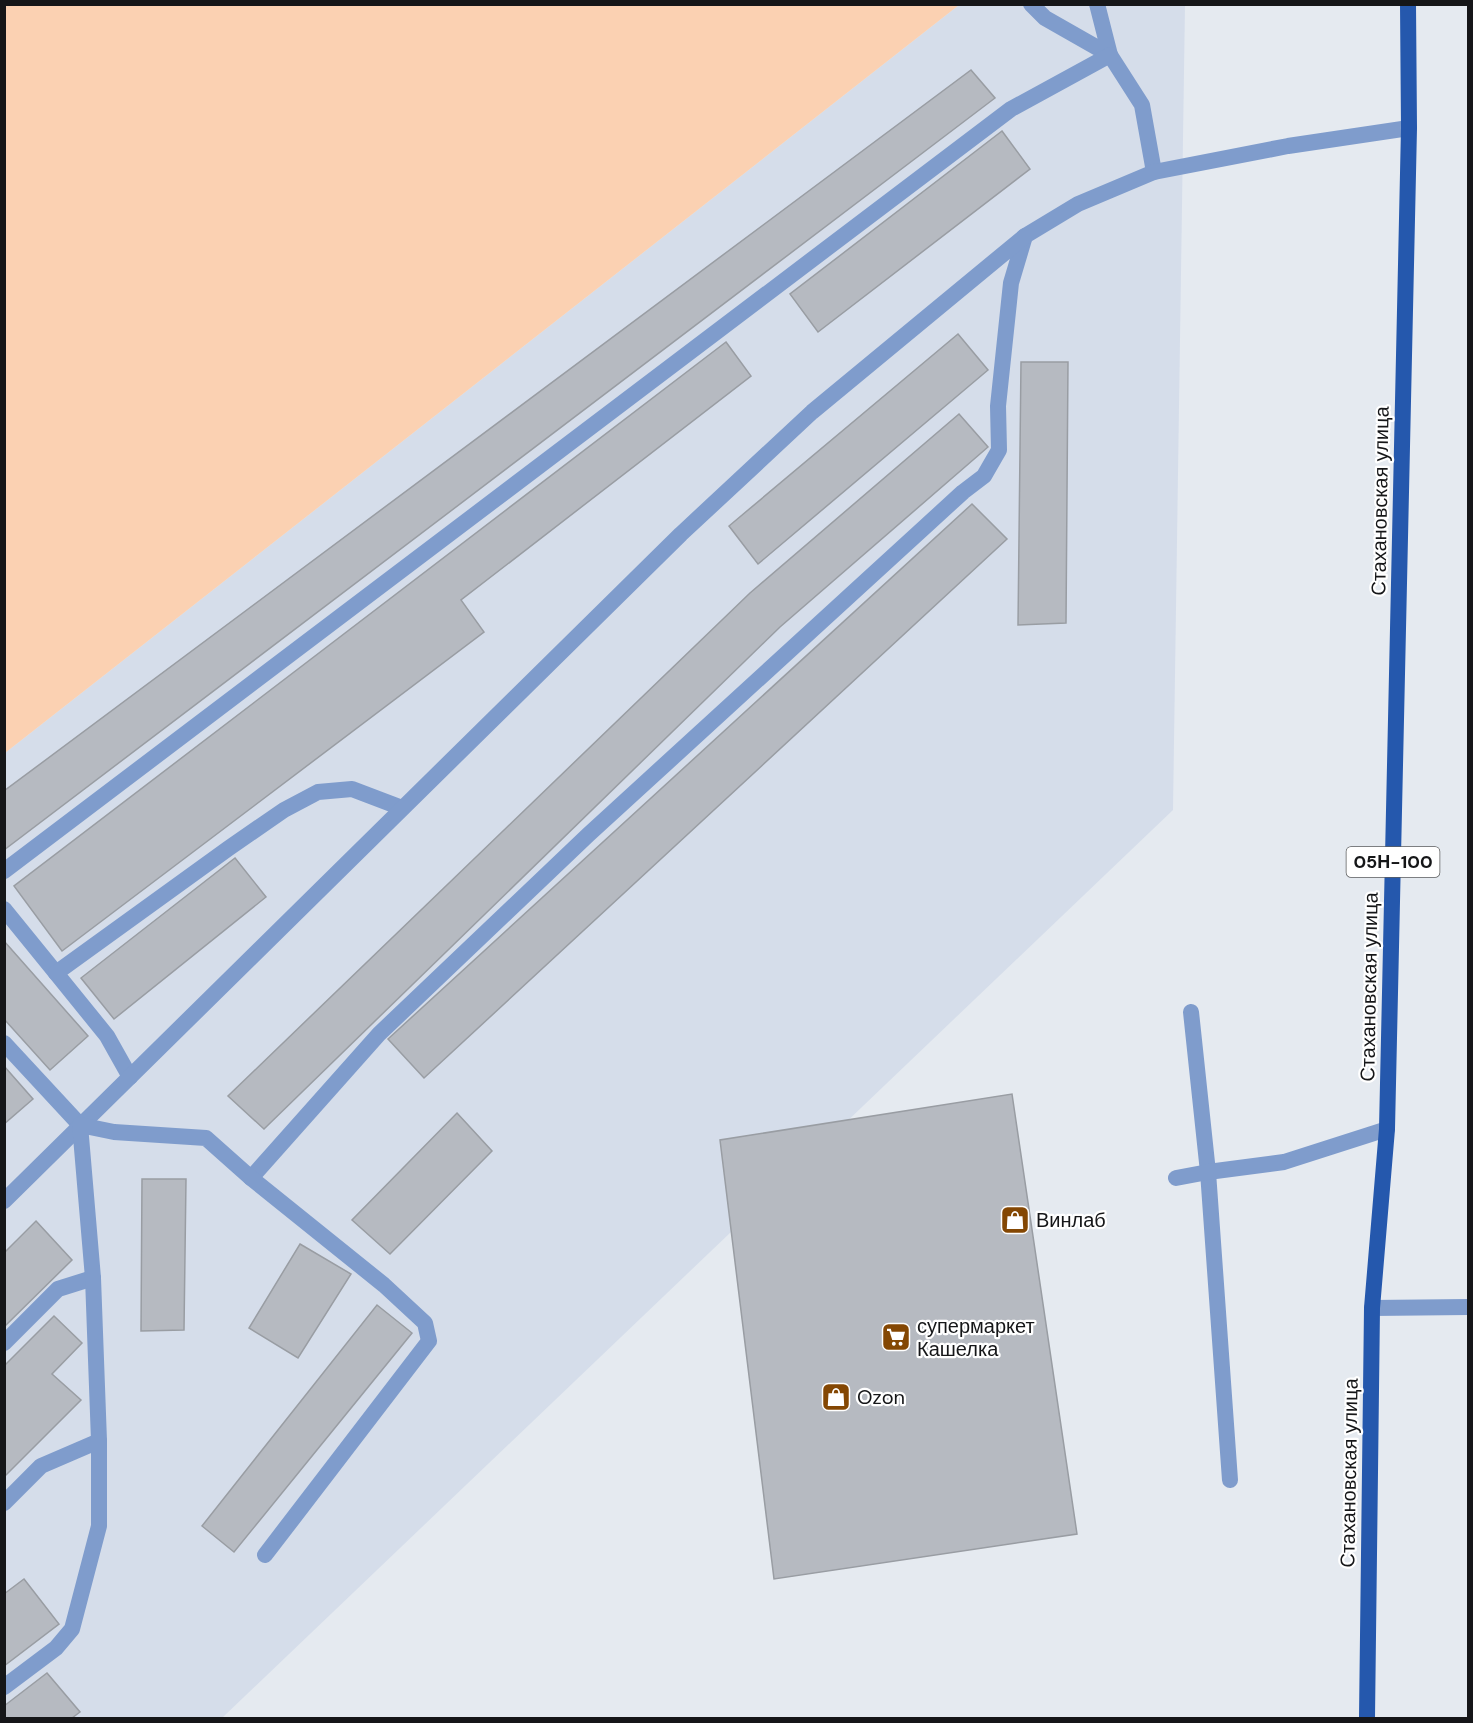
<svg xmlns="http://www.w3.org/2000/svg" width="1473" height="1723" font-family="'DM Sans',sans-serif">
	<style>
		.built { fill: #d5ddea }
		.green { fill: #fbd1b2 }
		.building { fill: #b6bac1; stroke: #999da3; stroke-width: 1.5 }
		.lines { fill: none; stroke-linecap: round; stroke-linejoin: round }
		.service { stroke: #7f9ccc; stroke-width: 16 }
		.minor { stroke: #7f9ccc; stroke-width: 16 }
		.primary { stroke: #2558ad; stroke-width: 16 }
		.labels { text-anchor: middle; stroke-width: 4.5; stroke-linejoin: round; paint-order: stroke }
		.shield { fill: #fff; stroke: #5b5c5d; stroke-width: 1.5 }
		.shield-label { font-size: 18px; font-weight: bold; fill: #151618 }
		.street-label { font-size: 20px; fill: #151618; stroke: #fff }
		.poi-label { font-size: 20px; fill: #151618; stroke: #fff; text-anchor: start }
	</style>
	<rect width="100%" height="100%" fill="#e5eaf0"/>
	<path class="built" d="M 959,5 L 1185,5 L 1173,810 L 222,1718 L 5,1718 L 5,753 Z"/>
	<path class="green" d="M 5,4 L 959,4 L 959,5 L 5,753 Z"/>
	<g class="building">
		<path d="M 971,70 L 995,98 L 4,850 L 4,791 Z"/>
		<path d="M 1002,131 L 1030,169 L 818,332 L 790,294 Z"/>
		<path d="M 958,334 L 988,370 L 758,564 L 729,526 Z"/>
		<path d="M 726,342 L 751,376 L 461,600 L 484,632 L 62,951 L 14,886 Z"/>
		<path d="M 1021,362 L 1068,362 L 1066,623 L 1018,625 Z"/>
		<path d="M 959,414 L 988,447 L 780,627 L 264,1129 L 228,1096 L 750,593 Z"/>
		<path d="M 972,504 L 1007,539 L 424,1078 L 388,1039 Z"/>
		<path d="M 235,858 L 266,897 L 114,1019 L 81,978 Z"/>
		<path d="M 4,941 L 88,1036 L 50,1070 L 4,1019 Z"/>
		<path d="M 4,1066 L 33,1099 L 4,1124 Z"/>
		<path d="M 1012,1094 L 1077,1534 L 774,1579 L 720,1140 Z"/>
		<path d="M 457,1113 L 492,1151 L 390,1254 L 352,1220 Z"/>
		<path d="M 142,1179 L 186,1179 L 184,1330 L 141,1331 Z"/>
		<path d="M 36,1221 L 72,1260 L 4,1327 L 4,1253 Z"/>
		<path d="M 300,1244 L 351,1274 L 298,1358 L 249,1328 Z"/>
		<path d="M 377,1305 L 412,1333 L 234,1552 L 202,1526 Z"/>
		<path d="M 54,1316 L 82,1343 L 52,1374 L 81,1400 L 4,1477 L 4,1366 Z"/>
		<path d="M 24,1579 L 59,1624 L 4,1666 L 4,1594 Z"/>
		<path d="M 47,1673 L 80,1712 L 72,1718 L 4,1718 L 4,1706 Z"/>
	</g>
	<g class="lines">
		<g class="service">
			<path d="M 1031,4 L 1045,18 L 1110,55 L 1097,4"/>
			<path d="M 4,871 L 1011,109 L 1110,55 L 1142,105 L 1154,172"/>
			<path d="M 4,909 L 56,973"/>
			<path d="M 1191,1012 L 1208,1172 L 1230,1480"/>
			<path d="M 4,1043 L 80,1125"/>
			<path d="M 130,1077 L 107,1036 L 56,973 L 229,848 L 284,810 L 318,792 L 352,789 L 402,808"/>
			<path d="M 251,1178 L 379,1034 L 588,835 L 963,492 L 984,476 L 999,450 L 998,406 L 1011,283 L 1025,236"/>
			<path d="M 1176,1178 L 1208,1172 L 1284,1162 L 1387,1129"/>
			<path d="M 4,1201 L 681,534 L 812,412 L 1025,236 L 1078,204 L 1154,172 L 1288,146 L 1409,128"/>
			<path d="M 4,1343 L 58,1289 L 93,1278"/>
			<path d="M 4,1503 L 41,1466 L 99,1441"/>
			<path d="M 4,1687 L 56,1648 L 72,1629 L 99,1526 L 99,1441 L 93,1278 L 80,1125 L 114,1132 L 206,1138 L 251,1178 L 384,1285 L 425,1323 L 429,1341 L 265,1555"/>
		</g>
		<path class="minor" d="M 1372,1308 L 1468,1307"/>
		<path class="primary" d="M 1367,1718 L 1372,1308 L 1387,1129 L 1409,128 L 1408,4"/>
	</g>
	<defs>
		<g id="shop-square" transform="scale(1.5)"><rect x="-9" y="-9" width="18" height="18" rx="4" fill="#844703" stroke="#fff"/><path d="M-5-2.5h2.3a2.7 3.5 0 0 1 5.4 0H5L5.5 6h-11ZM-1.5-2.5h3a1.5 2.3 0 0 0-3 0Z" fill="#fff"/></g>
		<g id="supermarket-square" transform="scale(1.5)"><rect x="-9" y="-9" width="18" height="18" rx="4" fill="#844703" stroke="#fff"/><path d="M-6-5.5h2.5l.6 2H6L4.5 2H-2.5L-4.4-4H-6ZM-1.5 3.2a1.3 1.3 0 1 0 .1 0ZM3 3.2a1.3 1.3 0 1 0 .1 0Z" fill="#fff"/></g>
	</defs>
	<g fill-rule="evenodd">
		<use href="#shop-square" x="1015" y="1220"/>
		<use href="#supermarket-square" x="896" y="1337"/>
		<use href="#shop-square" x="836" y="1397"/>
	</g>
	<g class="labels">
		<rect class="shield" x="1346.5" y="847" width="93" height="30" rx="4.5"/>
		<g class="shield-label">
			<text x="1393" y="868">05Н-100</text>
		</g>
		<g class="street-label">
			<text transform="translate(1380 501) rotate(-89)" y="7">Стахановская улица</text>
			<text transform="translate(1369 987) rotate(-89)" y="7">Стахановская улица</text>
			<text transform="translate(1349 1473) rotate(-89)" y="7">Стахановская улица</text>
		</g>
		<g class="poi-label">
			<text x="1036" y="1227">Винлаб</text>
			<text x="917" y="1333">супермаркет<tspan x="917" dy="23">Кашелка</tspan></text>
			<text x="857" y="1404">Ozon</text>
		</g>
	</g>
	<rect width="1473" height="1723" fill="none" stroke="#151618" stroke-width="12"/>
</svg>
